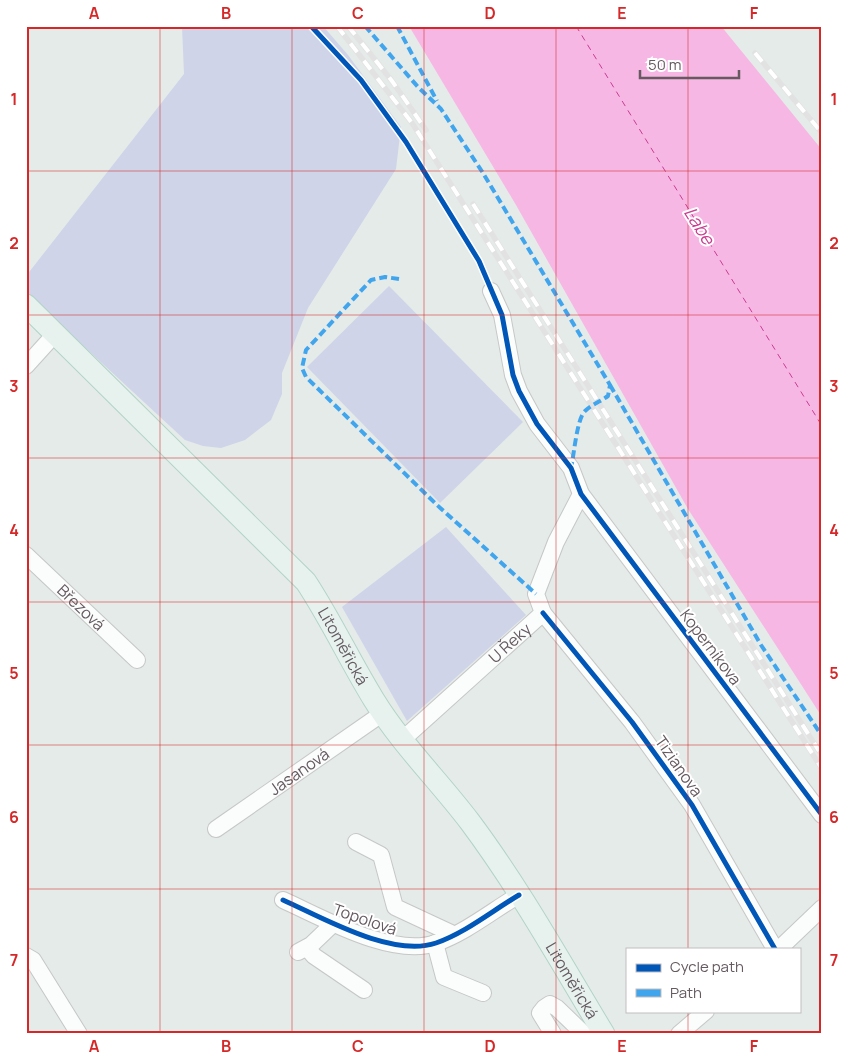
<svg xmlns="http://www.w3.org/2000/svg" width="848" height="1060" font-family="Manrope,sans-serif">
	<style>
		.green { fill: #cfd4e8 }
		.water { fill: #f7b7e4 }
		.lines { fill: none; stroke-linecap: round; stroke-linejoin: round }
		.ferry { stroke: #c93d92; stroke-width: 1; stroke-dasharray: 6 5; stroke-linecap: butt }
		.minor-casing { stroke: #c6c7c7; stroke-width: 18 }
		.major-casing { stroke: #b1d4c6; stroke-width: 23 }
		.minor { stroke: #fbfcfc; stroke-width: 16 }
		.major { stroke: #e7f2ef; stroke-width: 21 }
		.rail-casing { stroke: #e2e2e3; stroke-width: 5.5 }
		.rail { stroke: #fff; stroke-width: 4; stroke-dasharray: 11; stroke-linecap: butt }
		.quiet { stroke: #41a5ee; stroke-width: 4; stroke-dasharray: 8 4; stroke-linecap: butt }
		.cycleway-casing { stroke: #fff; stroke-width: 8 }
		.cycleway { stroke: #0057b8; stroke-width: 5 }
		.grid { fill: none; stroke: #d62828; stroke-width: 1; stroke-opacity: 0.55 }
		.labels { text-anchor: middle; stroke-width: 4; stroke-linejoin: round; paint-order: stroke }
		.street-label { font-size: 16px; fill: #645a60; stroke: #fff }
		.water-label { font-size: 18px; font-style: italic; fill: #c93d92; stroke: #fff }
		.neatline { fill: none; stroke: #d62828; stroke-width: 2 }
		.grid-label { font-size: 16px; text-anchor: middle; font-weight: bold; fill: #d62828 }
	</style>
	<rect width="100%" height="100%" fill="#e5ebe9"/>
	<g class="green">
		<path d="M 182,26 L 323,26 L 348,55 L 401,127 L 396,169 L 308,308 L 282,373 L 282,394 L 271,420 L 245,440 L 221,448 L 203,446 L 185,440 L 26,293 L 26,276 L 184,74 Z"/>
		<path d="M 389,286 L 523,422 L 440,503 L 307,367 Z"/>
		<path d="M 446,527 L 526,615 L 407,721 L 342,607 Z"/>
	</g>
	<path class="water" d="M 409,26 L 721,26 L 822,150 L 822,717 L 688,509 L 516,205 Z"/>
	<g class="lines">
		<path class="ferry" d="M 576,26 L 822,426"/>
		<g class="minor-casing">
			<g id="minor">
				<path d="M 491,291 L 502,315 L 513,375 L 519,391 L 537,424 L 571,468 L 581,494 L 822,815"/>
				<path d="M 26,366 L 55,334"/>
				<path id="s1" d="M 26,555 L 137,660"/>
				<path d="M 543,613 L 632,722 L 692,805 L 775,949"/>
				<path id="s2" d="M 402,740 L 543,613 L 536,594 L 556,542 L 581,494"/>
				<path id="s3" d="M 216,829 L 383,713"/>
				<path d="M 356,842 L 381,855 L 395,907 L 453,934"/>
				<path d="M 283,900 C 323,918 392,958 436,943 C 465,933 492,911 519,895"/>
				<path d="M 435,943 L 444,977 L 483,993"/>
				<path d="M 307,948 L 314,956 L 364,990"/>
				<path d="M 779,949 L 822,908"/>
				<path d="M 298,952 L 311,945 L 334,923"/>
				<path d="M 26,956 L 33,960 L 79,1034"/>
				<path d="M 553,1034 L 540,1013 L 544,1008 L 550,1004 L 557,1008 L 584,1034"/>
				<path d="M 679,1034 L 706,1011"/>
			</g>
		</g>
		<g class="major-casing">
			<g id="major">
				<path id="s4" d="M 26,305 L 306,582 C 331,620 350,661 374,700 C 401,744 439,781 470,822 C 520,889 561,963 604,1034"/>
			</g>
		</g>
		<use href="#minor" class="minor"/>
		<use href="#major" class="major"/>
		<g class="rail-casing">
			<g id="rail">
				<path d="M 337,26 L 412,123 L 822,769"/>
				<path d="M 348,26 L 392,81 L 426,130"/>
				<path d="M 755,53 L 822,133"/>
				<path d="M 473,204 L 819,751"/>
			</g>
		</g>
		<use href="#rail" class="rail"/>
		<g class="quiet">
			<path d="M 365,26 L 418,87 L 441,109 L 483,173 L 610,385 L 608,396 C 601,401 591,405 585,411 C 577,418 574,455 571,468"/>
			<path d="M 397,26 L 437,101"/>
			<path d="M 399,279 L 385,277 L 371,280 L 306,350 L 302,368 L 306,377 L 437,505 L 536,594"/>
			<path d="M 610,385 L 761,645 L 822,736"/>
		</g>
		<g class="cycleway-casing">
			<g id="cycleway">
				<path d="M 311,26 L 361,80 L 406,142 L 479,261 L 502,315 L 513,375 L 519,391 L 537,424 L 571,468 L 581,494 L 822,815"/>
				<path d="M 543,613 L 632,722 L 692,805 L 775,949"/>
				<path d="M 283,900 C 323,918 392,958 436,943 C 465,933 492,911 519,895"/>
			</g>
		</g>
		<use href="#cycleway" class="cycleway"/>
	</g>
	<path class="grid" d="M 160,26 L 160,1034M 292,26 L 292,1034M 424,26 L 424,1034M 556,26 L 556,1034M 688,26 L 688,949M 26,171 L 822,171M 26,315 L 822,315M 26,458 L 822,458M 26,602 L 822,602M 26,745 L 822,745M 26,889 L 822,889M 688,1011 L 688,1034"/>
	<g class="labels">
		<g class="street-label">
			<text dy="6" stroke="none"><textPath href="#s1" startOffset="76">Březová</textPath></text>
			<text dy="6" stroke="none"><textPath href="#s2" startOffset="145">U Řeky</textPath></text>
			<text dy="6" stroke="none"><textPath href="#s4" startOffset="468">Litoměřická</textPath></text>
			<text transform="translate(711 647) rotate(53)" y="6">Koperníkova</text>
			<text transform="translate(679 766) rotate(55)" y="6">Tizianova</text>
			<text dy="6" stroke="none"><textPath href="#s3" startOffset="101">Jasanová</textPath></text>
			<text transform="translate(365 919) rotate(19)" y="6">Topolová</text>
			<text dy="6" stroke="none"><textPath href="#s4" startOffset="874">Litoměřická</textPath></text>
		</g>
		<g class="water-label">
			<text transform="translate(699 226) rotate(58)" y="6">Labe</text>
		</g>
	</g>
	<rect width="848" height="1060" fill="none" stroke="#ffffff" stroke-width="55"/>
	<rect x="626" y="948" width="175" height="65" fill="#ffffff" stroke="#c1bdbf"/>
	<rect x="636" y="964" width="25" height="8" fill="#0057b8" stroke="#c1bdbf"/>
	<text x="670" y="972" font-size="15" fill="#645a60">Cycle path</text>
	<rect x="636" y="989" width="25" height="8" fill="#41a5ee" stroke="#c1bdbf"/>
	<text x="670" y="998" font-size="15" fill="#645a60">Path</text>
	<path d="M640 70v8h99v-8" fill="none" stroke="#645a60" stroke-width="2.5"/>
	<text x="648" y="70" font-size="15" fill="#645a60" stroke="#ffffff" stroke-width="4" paint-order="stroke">50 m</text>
	<rect x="28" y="28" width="792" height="1004" class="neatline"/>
	<g class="grid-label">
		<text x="94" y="19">A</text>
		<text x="226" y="19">B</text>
		<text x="358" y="19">C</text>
		<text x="490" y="19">D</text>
		<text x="622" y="19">E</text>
		<text x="754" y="19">F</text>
		<text x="14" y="105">1</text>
		<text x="834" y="105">1</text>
		<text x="14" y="249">2</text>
		<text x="834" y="249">2</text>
		<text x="14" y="392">3</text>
		<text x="834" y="392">3</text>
		<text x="14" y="536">4</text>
		<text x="834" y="536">4</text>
		<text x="14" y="679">5</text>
		<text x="834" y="679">5</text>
		<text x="14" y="823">6</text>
		<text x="834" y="823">6</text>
		<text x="14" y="966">7</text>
		<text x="834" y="966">7</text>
		<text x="94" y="1052">A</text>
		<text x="226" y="1052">B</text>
		<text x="358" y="1052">C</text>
		<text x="490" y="1052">D</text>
		<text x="622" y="1052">E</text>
		<text x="754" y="1052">F</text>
	</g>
</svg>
